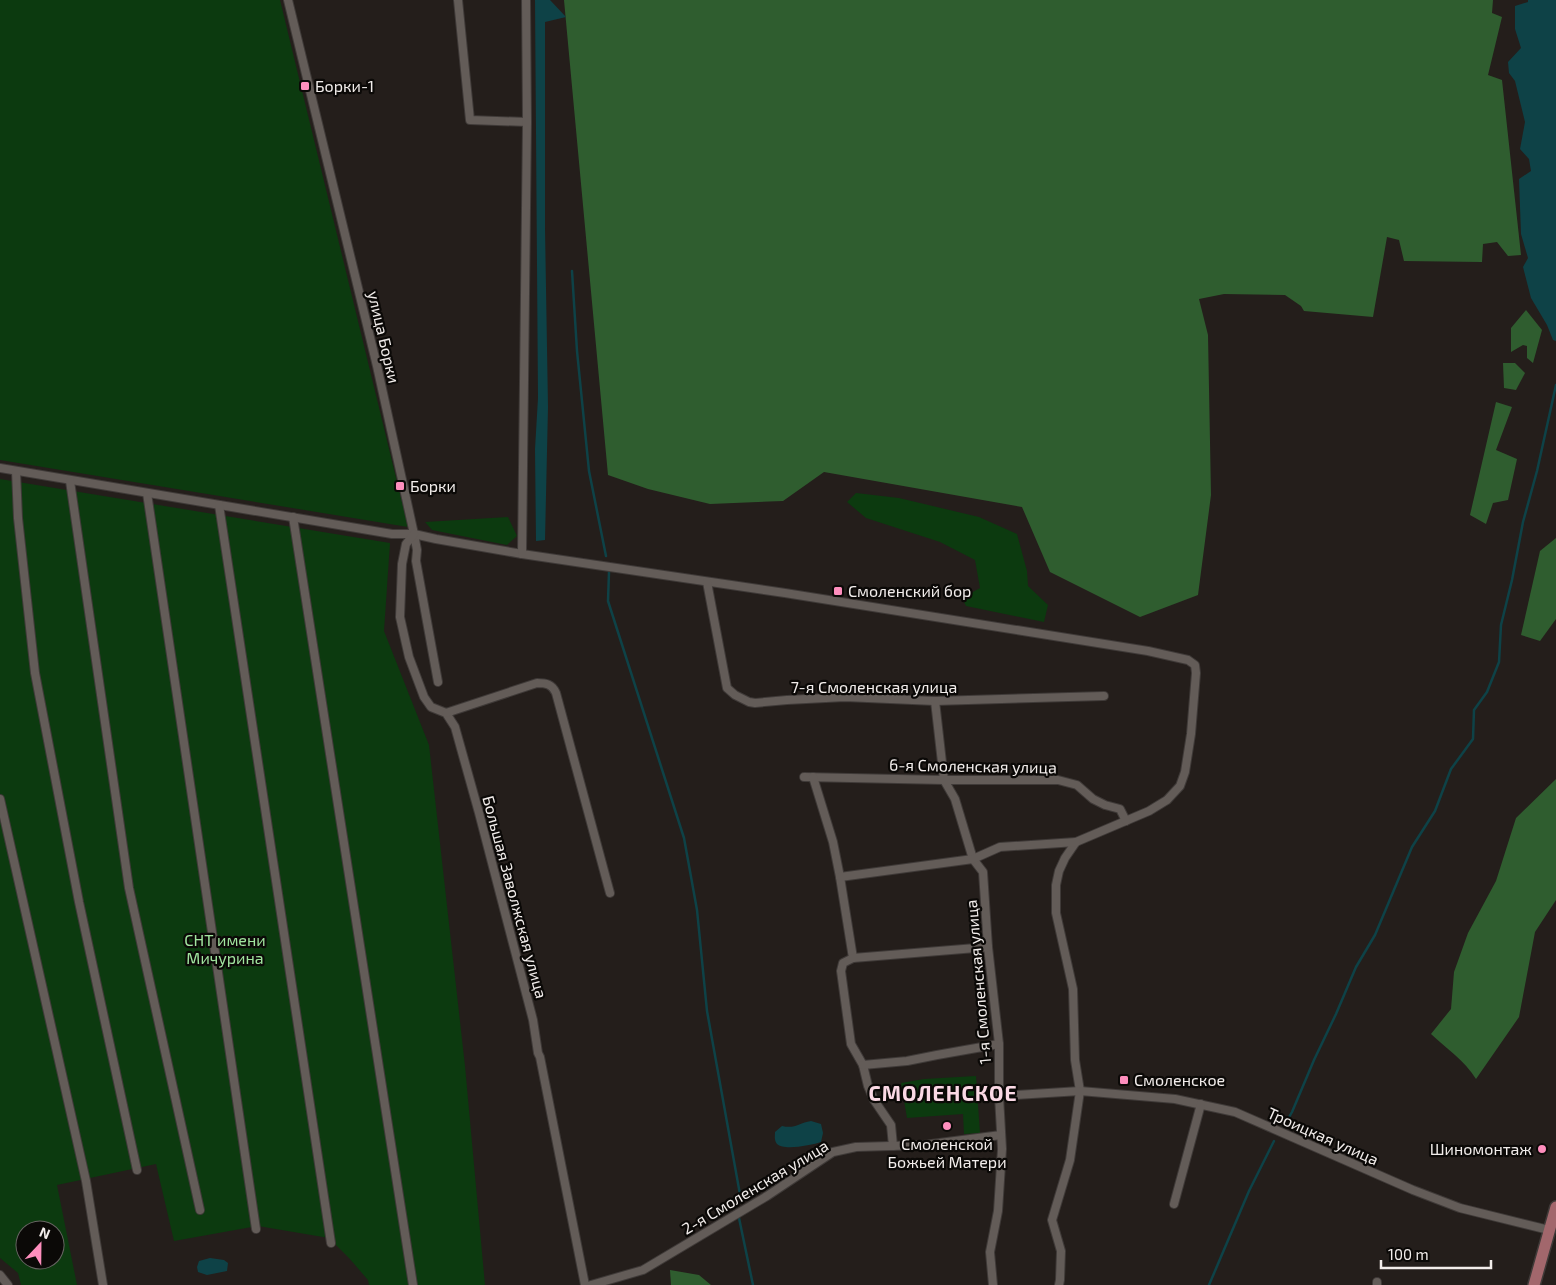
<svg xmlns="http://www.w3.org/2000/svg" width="1556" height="1285" font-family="'Exo 2',sans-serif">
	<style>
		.green { fill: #0c3a0f; fill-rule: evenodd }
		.forest { fill: #2f5d2f }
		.water { fill: #0e4247 }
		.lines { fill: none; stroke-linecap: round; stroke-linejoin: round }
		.stream { stroke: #0e4247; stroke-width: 2.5 }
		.minor-casing { stroke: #3f3a38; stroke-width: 10 }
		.primary-casing { stroke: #3f3a38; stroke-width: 14 }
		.minor { stroke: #635c58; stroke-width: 8 }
		.primary { stroke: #a2676c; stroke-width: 11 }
		.poi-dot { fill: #fe8ebd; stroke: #0b0907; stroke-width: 2 }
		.labels { text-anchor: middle; stroke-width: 4.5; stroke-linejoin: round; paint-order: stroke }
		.poi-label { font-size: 16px; fill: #f2edeb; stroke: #0b0907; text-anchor: start }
		.street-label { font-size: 16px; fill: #f2edeb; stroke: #0b0907 }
		.park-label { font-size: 16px; fill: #a1e59f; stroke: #0b0907 }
		.district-label { font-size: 21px; font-weight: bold; letter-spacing: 1px; fill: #fbd9e5; stroke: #0b0907 }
	</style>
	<rect width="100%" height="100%" fill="#241e1b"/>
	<g class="green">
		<path d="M 0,0 L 280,0 L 408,527 L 0,460 Z"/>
		<path d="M 0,479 L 390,543 L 384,631 L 429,745 L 465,1066 L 485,1285 L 369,1285 L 368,1280 L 349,1258 L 329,1238 L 258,1226 L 174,1241 L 156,1164 L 57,1185 L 77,1285 L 21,1285 L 18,1273 L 0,1258 ZM 25,1230 L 55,1230 L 55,1260 L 25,1260 Z"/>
		<path d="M 856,493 L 899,498 L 979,517 L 1017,534 L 1027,571 L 1028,586 L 1048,605 L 1044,622 L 966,606 L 962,598 L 980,588 L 975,560 L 940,542 L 866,518 L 847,502 Z"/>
		<path d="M 508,517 L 517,536 L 507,545 L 432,530 L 425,522 Z"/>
		<path d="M 976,1076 L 980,1133 L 964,1134 L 963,1114 L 907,1118 L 901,1083 L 924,1079 Z"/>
	</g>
	<g class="forest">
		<path d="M 564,0 L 1493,0 L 1492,13 L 1502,17 L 1488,75 L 1502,80 L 1521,255 L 1508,256 L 1497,242 L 1483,244 L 1482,262 L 1404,261 L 1399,240 L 1387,237 L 1373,317 L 1304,311 L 1301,306 L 1285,295 L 1224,294 L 1199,299 L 1208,335 L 1211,495 L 1198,595 L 1140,617 L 1050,572 L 1022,507 L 824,472 L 783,501 L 710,504 L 648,489 L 608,475 Z"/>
		<path d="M 1526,310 L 1542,330 L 1533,363 L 1527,358 L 1527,346 L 1523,345 L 1511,352 L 1511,328 Z"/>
		<path d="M 1503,363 L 1515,363 L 1525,373 L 1516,390 L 1504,388 Z"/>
		<path d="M 1496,402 L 1512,407 L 1496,450 L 1517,459 L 1508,500 L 1493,503 L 1486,524 L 1470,515 Z"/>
		<path d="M 1556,538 L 1556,619 L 1540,641 L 1521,635 L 1540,551 Z"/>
		<path d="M 1556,779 L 1556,900 L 1535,932 L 1519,1017 L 1476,1079 C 1465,1061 1446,1048 1431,1034 L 1451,1009 L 1454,972 L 1468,933 L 1496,881 L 1516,818 Z"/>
		<path d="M 670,1270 L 699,1275 L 711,1285 L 671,1285 Z"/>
	</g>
	<g class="water">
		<path d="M 535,0 L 550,0 L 566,17 L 545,22 L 545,228 L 548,407 L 545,540 L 536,541 L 535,449 L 538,398 Z"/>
		<path d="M 1528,0 L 1556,0 L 1556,341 L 1553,340 L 1547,325 L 1531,298 L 1523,267 L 1528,258 L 1521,234 L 1519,179 L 1531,171 L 1529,159 L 1520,149 L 1525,122 L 1515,81 L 1509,73 L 1508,62 L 1521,48 L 1515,29 L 1515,6 L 1528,2 Z"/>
		<path d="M 811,1121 L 821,1124 L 823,1133 L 821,1142 C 812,1145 784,1151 777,1144 C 774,1140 775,1136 775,1132 L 782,1126 C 795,1129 799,1123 811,1121 Z"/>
		<path d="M 210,1258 L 224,1260 L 228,1263 L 227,1271 L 207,1275 L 198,1272 L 197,1267 L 199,1261 Z"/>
	</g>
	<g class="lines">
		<g class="stream">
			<path d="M 572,271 L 577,351 L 589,471 L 606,556"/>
			<path d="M 609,572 L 608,601 L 684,838 L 697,910 L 707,1011 L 741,1200"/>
			<path d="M 1284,1126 L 1292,1112 L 1314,1060 L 1336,1014 L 1356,967 L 1375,935 L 1412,847 L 1435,811 L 1451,769 L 1473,739 L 1474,710 L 1487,692 L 1499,662 L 1501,625 L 1512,580 L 1523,522 L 1537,471 L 1556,385"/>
			<path d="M 739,1218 L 753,1285"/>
			<path d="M 1209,1285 L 1249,1191 L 1274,1141"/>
		</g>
		<g class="minor-casing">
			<g id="minor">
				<path d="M 288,0 L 377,366 L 414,534 L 417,550 L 416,561 L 438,682"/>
				<path d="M 458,0 L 470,120 L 527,122"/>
				<path d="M 0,468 L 392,534 L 414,534 L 436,539 L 522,554 L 785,593 L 1148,651 L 1188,660 L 1195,665 L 1196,673 L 1191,734 L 1185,772 L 1180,786 L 1167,800 L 1149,811 L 1076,842 L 1065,858 L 1059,871 L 1056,885 L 1056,913 L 1073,989 L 1075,1060 L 1080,1091 L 1070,1160 L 1052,1220 L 1061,1251 L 1060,1280 L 1059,1285"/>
				<path d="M 16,471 L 18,518 L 35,673 L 79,902 L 137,1170"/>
				<path d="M 70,481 L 129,888 L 200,1210"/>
				<path d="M 147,493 L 256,1229"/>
				<path d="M 219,505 L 331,1243"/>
				<path d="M 293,517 L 413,1285"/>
				<path d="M 414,534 L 406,544 L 402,564 L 400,617 L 409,657 L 424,697 L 431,707 L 446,713 L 455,727 L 479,813 L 533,1020 L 538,1053 L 540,1057 L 585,1285"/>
				<path d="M 522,554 L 527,122 L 526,0"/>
				<path d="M 707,582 L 727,688 L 735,695 L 749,702 L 755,703 L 787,700 L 845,697 L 935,701 L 1104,696"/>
				<path d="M 935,701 L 944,780 L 955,799 L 973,859 L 983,872 L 988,947 L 999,1044 L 999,1096 L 1002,1149 L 998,1211 L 990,1252 L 993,1285"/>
				<path d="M 446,713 L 537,683 C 546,683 552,684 556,693 L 610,893"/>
				<path d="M 804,777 L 944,780 L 1058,780 L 1077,785 L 1093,799 L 1105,805 L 1120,809 L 1126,821"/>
				<path d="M 813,777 L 833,842 L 840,877 L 853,958 L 843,963 L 841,971 L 851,1044 L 863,1065 L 868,1086 L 874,1100 L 891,1125 L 893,1146"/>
				<path d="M 0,799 L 86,1181 L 103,1285"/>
				<path d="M 840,877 L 973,859 L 1000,847 L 1076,842"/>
				<path d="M 853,958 L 988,947"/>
				<path d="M 863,1065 L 907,1061 L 937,1055 L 999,1044"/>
				<path d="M 999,1096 L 1080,1091 L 1175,1099 L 1235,1112 L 1413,1190 L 1460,1208 L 1549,1230"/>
				<path d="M 1174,1204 L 1201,1104"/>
				<path d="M 0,1275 L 8,1285"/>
				<path d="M 591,1285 L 643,1270 L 767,1196 L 833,1152 L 856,1147 L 924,1145 L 1001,1135"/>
				<path d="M 1377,1285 L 1377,1282"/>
			</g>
		</g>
		<g class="primary-casing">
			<path id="primary" d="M 1534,1285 L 1556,1207"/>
		</g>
		<use href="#minor" class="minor"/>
		<use href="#primary" class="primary"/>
	</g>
	<g class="poi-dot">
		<rect x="300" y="81" width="10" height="10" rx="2.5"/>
		<rect x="395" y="481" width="10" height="10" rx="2.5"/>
		<rect x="833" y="586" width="10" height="10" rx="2.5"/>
		<rect x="1119" y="1075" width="10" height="10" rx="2.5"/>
		<circle cx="947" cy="1126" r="5"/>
		<circle cx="1542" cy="1149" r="5"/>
	</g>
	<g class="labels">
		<g class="poi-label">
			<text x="315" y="92">Борки-1</text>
			<text x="410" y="492">Борки</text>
			<text x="848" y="597">Смоленский бор</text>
			<text x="1134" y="1086">Смоленское</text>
			<text x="947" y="1150" text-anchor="middle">Смоленской<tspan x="947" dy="18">Божьей Матери</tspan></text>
			<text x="1532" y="1155" text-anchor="end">Шиномонтаж</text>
		</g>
		<g class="street-label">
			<text transform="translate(384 337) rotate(77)" y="6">улица Борки</text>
			<text x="874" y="693">7-я Смоленская улица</text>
			<text transform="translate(973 766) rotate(1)" y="6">6-я Смоленская улица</text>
			<text transform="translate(515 897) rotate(75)" y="6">Большая Заволжская улица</text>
			<text transform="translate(978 982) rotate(-95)" y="6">1-я Смоленская улица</text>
			<text transform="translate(1323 1136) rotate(24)" y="6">Троицкая улица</text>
			<text transform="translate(755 1187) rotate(-31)" y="6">2-я Смоленская улица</text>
		</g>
		<g class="park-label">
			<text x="225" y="946">СНТ имени<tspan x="225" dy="18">Мичурина</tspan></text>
		</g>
		<g class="district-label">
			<text x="943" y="1101">СМОЛЕНСКОЕ</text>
		</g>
	</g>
	<g transform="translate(40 1245) rotate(22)"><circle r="24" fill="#0b0907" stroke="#676462"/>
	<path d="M0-4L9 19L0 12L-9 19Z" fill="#fe8ebd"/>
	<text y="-8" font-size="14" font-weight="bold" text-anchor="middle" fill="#f2edeb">N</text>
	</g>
	<path d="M1381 1260v8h110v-8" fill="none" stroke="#f2edeb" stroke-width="2.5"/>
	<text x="1388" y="1260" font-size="15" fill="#f2edeb" stroke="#0b0907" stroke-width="4" paint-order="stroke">100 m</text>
</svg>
